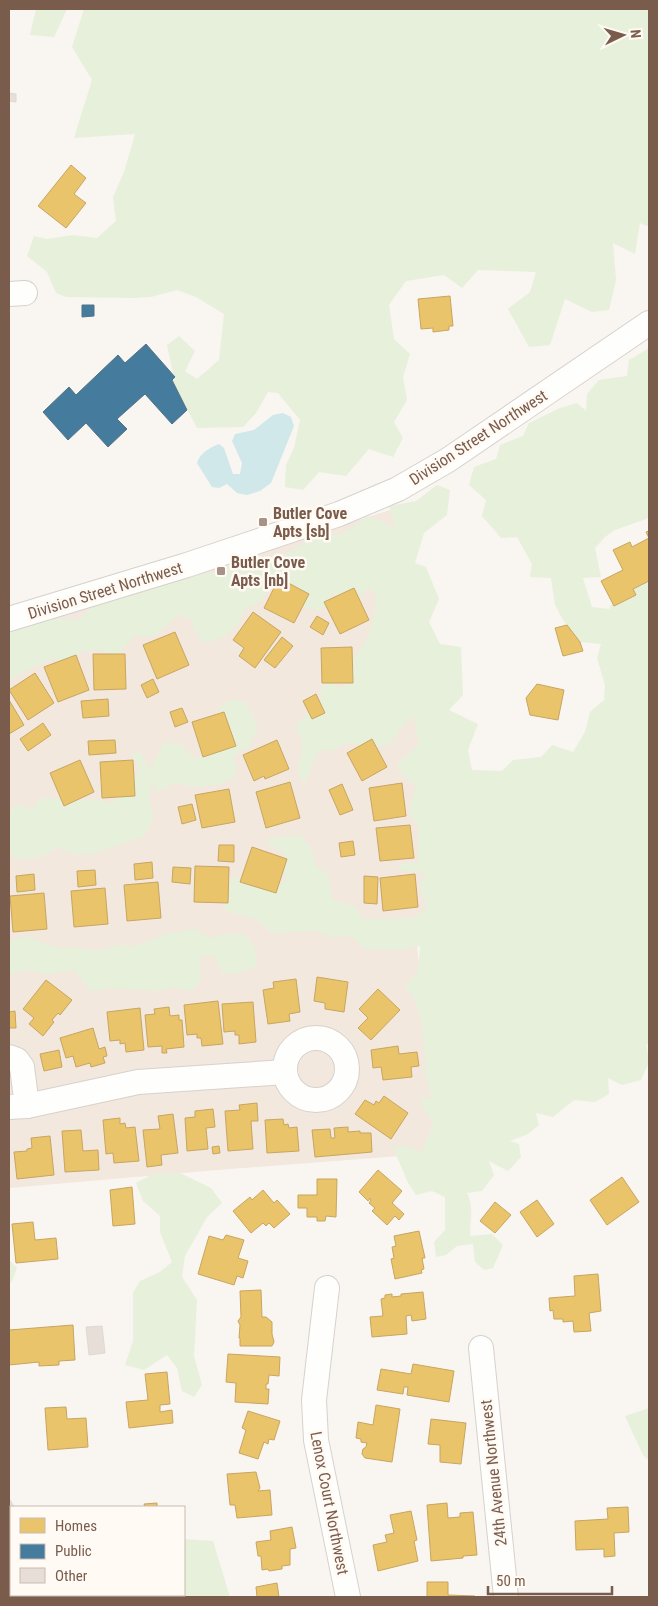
<svg xmlns="http://www.w3.org/2000/svg" width="658" height="1606" font-family="'Roboto Condensed',sans-serif">
	<style>
		.residential { fill: #f2e8de }
		.green { fill: #e7f0db }
		.water { fill: #d0e8ea }
		.homes { fill: #e9c46a; stroke: #c8a561 }
		.public { fill: #457b9d; stroke: #557285 }
		.building { fill: #e6ded7; stroke: #e2d8d2 }
		.lines { fill: none; stroke-linecap: round; stroke-linejoin: round }
		.minor-casing { stroke: #d7d1cb; stroke-width: 26 }
		.minor { stroke: #fefefd; stroke-width: 24 }
		.poi-dot { fill: #a69286; stroke: #fffaf3; stroke-width: 2 }
		.labels { text-anchor: middle; stroke-width: 5; stroke-linejoin: round; paint-order: stroke }
		.street-label { font-size: 16px; fill: #7a5c4d; stroke: #fffaf3 }
		.poi-label { font-size: 16px; font-weight: bold; fill: #7a5c4d; stroke: #fffaf3; text-anchor: start }
	</style>
	<rect width="100%" height="100%" fill="#f9f5f0"/>
	<path class="residential" d="M 396,508 L 442,934 L 416,936 L 439,1153 L 205,1171 L 9,1188 L 9,633 Z"/>
	<g class="green">
		<path d="M 36,9 L 67,9 L 54,37 L 30,35 Z"/>
		<path d="M 84,9 L 649,9 L 649,227 L 640,223 L 635,254 L 613,243 L 616,280 L 609,310 L 592,312 L 565,299 L 550,345 L 529,347 L 508,309 L 530,292 L 536,272 L 478,270 L 462,288 L 444,275 L 406,281 L 389,305 L 394,339 L 410,354 L 403,377 L 407,400 L 394,422 L 403,438 L 393,457 L 369,449 L 346,476 L 319,472 L 303,490 L 285,487 L 286,465 L 294,448 L 300,420 L 278,393 L 268,392 L 256,413 L 243,427 L 197,428 L 172,380 L 174,377 L 167,345 L 179,336 L 195,351 L 185,371 L 197,379 L 219,360 L 224,314 L 196,297 L 177,290 L 151,297 L 135,298 L 66,297 L 56,293 L 47,272 L 27,256 L 34,236 L 47,239 L 73,235 L 97,238 L 116,221 L 113,197 L 124,172 L 135,134 L 74,138 L 92,80 L 72,47 Z"/>
		<path d="M 649,348 L 649,518 L 615,530 L 605,537 L 595,548 L 601,577 L 583,578 L 592,607 L 609,609 L 618,592 L 642,581 L 649,583 L 649,1046 L 646,1043 L 649,1062 L 641,1080 L 622,1085 L 608,1078 L 609,1094 L 595,1102 L 574,1100 L 553,1117 L 536,1113 L 539,1125 L 528,1134 L 510,1141 L 519,1144 L 521,1157 L 508,1171 L 489,1161 L 494,1175 L 482,1191 L 467,1193 C 474,1206 470,1221 470,1236 L 492,1234 L 503,1245 L 493,1268 L 484,1270 L 475,1262 L 473,1244 L 457,1246 L 446,1255 L 436,1257 L 434,1242 L 445,1230 L 445,1197 L 432,1191 L 416,1195 L 408,1183 L 393,1147 L 407,1146 L 421,1152 L 434,1123 L 423,1109 L 422,1096 L 433,1099 L 424,1073 L 426,1063 L 421,1019 L 414,998 L 405,988 L 418,971 L 420,946 L 400,950 L 365,949 L 352,936 L 330,937 L 318,931 L 271,933 L 257,920 L 224,910 L 224,889 L 234,877 L 246,877 L 258,882 L 281,885 L 287,878 L 280,866 L 285,853 L 269,845 L 266,838 L 300,835 L 313,850 L 316,867 L 328,873 L 332,900 L 355,906 L 362,919 L 413,918 L 427,908 L 419,887 L 425,872 L 400,870 L 400,864 L 418,862 L 418,826 L 409,812 L 416,786 L 402,775 L 397,764 L 419,745 L 414,718 L 409,718 L 390,744 L 368,748 L 347,742 L 332,751 L 318,750 L 306,782 L 300,780 L 298,768 L 303,740 L 295,728 L 309,711 L 321,709 L 320,690 L 330,678 L 340,690 L 347,679 L 345,665 C 367,652 376,620 376,596 L 369,588 L 357,599 L 346,602 L 333,593 L 321,610 C 296,610 296,596 288,577 L 267,583 L 264,599 L 244,610 L 237,626 L 223,638 L 204,643 L 196,632 L 190,618 L 177,615 L 155,636 L 134,636 L 115,658 L 103,650 L 81,651 L 72,664 L 53,659 L 31,668 L 9,681 L 9,630 L 56,619 L 79,620 L 100,600 L 133,596 L 198,572 L 211,573 L 234,559 L 250,556 L 281,557 L 316,536 L 343,534 L 368,516 L 395,528 L 389,506 L 416,501 L 437,485 L 450,490 L 447,515 L 424,533 L 415,563 L 426,567 L 439,599 L 429,622 L 440,644 L 461,647 L 463,695 L 449,710 L 478,724 L 468,750 L 472,770 L 502,771 L 513,760 L 541,757 L 552,745 L 573,752 L 585,732 L 590,712 L 604,700 L 605,685 L 597,658 L 601,644 L 580,642 L 563,620 L 555,605 L 551,578 L 530,577 L 532,564 L 517,537 L 501,538 L 482,516 L 486,500 L 469,485 L 474,467 L 496,459 L 500,445 L 523,436 L 529,423 L 560,408 L 577,403 L 586,411 L 587,394 L 599,380 L 627,376 L 629,360 Z"/>
		<path d="M 230,700 L 245,701 L 258,726 L 249,747 L 232,757 L 237,767 L 234,778 L 217,785 L 194,787 L 176,783 L 157,792 L 152,780 L 149,797 L 153,821 L 144,836 L 93,854 L 75,855 L 58,847 C 42,859 28,862 9,856 L 9,812 L 16,805 L 33,808 L 41,798 L 81,800 L 92,799 L 113,803 L 126,785 L 140,772 L 131,753 L 140,752 L 151,769 L 164,742 L 182,745 L 191,755 L 198,760 L 209,742 L 221,706 Z"/>
		<path d="M 194,929 L 211,938 L 226,934 L 245,934 L 255,947 L 257,967 L 235,974 L 222,972 L 213,955 L 201,955 L 200,982 L 192,991 L 171,988 L 158,991 L 116,988 L 90,991 L 74,970 L 45,974 L 27,970 L 9,974 L 9,941 L 26,936 L 53,947 L 78,948 L 96,951 L 119,945 L 136,946 L 166,934 Z"/>
		<path d="M 180,1173 L 211,1188 L 222,1203 L 207,1217 L 185,1256 L 182,1277 L 197,1300 L 194,1356 L 202,1385 L 194,1397 L 182,1391 L 177,1368 L 167,1355 L 144,1370 L 125,1365 L 133,1341 L 133,1293 L 140,1281 L 160,1272 L 172,1262 L 160,1232 L 160,1216 L 143,1201 L 136,1183 L 153,1174 Z"/>
		<path d="M 9,1260 L 17,1268 L 12,1281 L 9,1285 Z"/>
		<path d="M 649,1408 L 649,1461 L 643,1455 L 625,1416 Z"/>
		<path d="M 184,1539 L 213,1541 L 230,1597 L 130,1597 L 139,1595 L 184,1595 Z"/>
		<path d="M 11,1576 L 11,1595 L 100,1595 L 104,1597 L 9,1597 L 9,1577 Z"/>
	</g>
	<path class="water" d="M 283,413 L 291,417 L 294,426 L 271,483 L 260,491 L 247,495 L 237,493 L 227,484 L 219,488 L 212,487 L 197,463 C 200,453 209,448 219,444 L 224,448 L 233,474 L 240,474 L 242,463 L 232,441 L 235,434 L 254,430 L 273,415 Z"/>
	<g class="homes">
		<path d="M 71,165 L 86,178 L 74,194 L 86,203 L 66,228 L 38,206 Z"/>
		<path d="M 450,296 L 453,326 L 449,326 L 449,330 L 433,332 L 433,328 L 421,329 L 418,299 Z"/>
		<path d="M 649,531 L 649,581 L 633,589 L 636,595 L 614,606 L 601,581 L 623,570 L 613,550 L 630,542 L 632,547 L 649,538 L 646,532 Z"/>
		<path d="M 279,578 L 309,594 L 294,623 L 264,608 Z"/>
		<path d="M 354,588 L 369,620 L 340,634 L 324,602 Z"/>
		<path d="M 253,612 L 281,632 L 255,668 L 239,656 L 244,648 L 233,640 Z"/>
		<path d="M 317,616 L 329,623 L 323,635 L 310,627 Z"/>
		<path d="M 567,625 L 580,642 L 583,651 L 563,656 L 555,628 Z"/>
		<path d="M 175,632 L 189,665 L 157,679 L 143,645 Z"/>
		<path d="M 282,637 L 293,646 L 275,668 L 264,660 Z"/>
		<path d="M 352,647 L 353,683 L 322,683 L 321,648 Z"/>
		<path d="M 93,654 L 125,654 L 126,689 L 94,690 Z"/>
		<path d="M 76,655 L 89,690 L 58,702 L 44,667 Z"/>
		<path d="M 35,673 L 54,703 L 28,720 L 9,690 Z"/>
		<path d="M 153,679 L 159,692 L 147,698 L 141,685 Z"/>
		<path d="M 537,684 L 564,690 L 558,720 L 530,715 L 526,698 Z"/>
		<path d="M 316,694 L 325,713 L 312,719 L 303,701 Z"/>
		<path d="M 108,699 L 109,716 L 83,718 L 81,701 Z"/>
		<path d="M 9,700 L 24,725 L 9,734 Z"/>
		<path d="M 182,708 L 188,722 L 175,727 L 170,712 Z"/>
		<path d="M 224,712 L 236,746 L 203,757 L 192,722 Z"/>
		<path d="M 43,723 L 51,735 L 28,751 L 20,739 Z"/>
		<path d="M 372,739 L 387,767 L 362,781 L 347,753 Z"/>
		<path d="M 115,740 L 116,753 L 89,755 L 88,741 Z"/>
		<path d="M 277,740 L 289,769 L 265,779 L 264,776 L 254,781 L 243,755 Z"/>
		<path d="M 80,760 L 94,792 L 64,806 L 50,773 Z"/>
		<path d="M 133,760 L 135,796 L 102,798 L 100,762 Z"/>
		<path d="M 290,782 L 300,818 L 266,828 L 256,792 Z"/>
		<path d="M 402,783 L 406,816 L 374,821 L 369,788 Z"/>
		<path d="M 342,784 L 353,810 L 340,815 L 329,790 Z"/>
		<path d="M 229,789 L 235,822 L 202,828 L 195,795 Z"/>
		<path d="M 192,804 L 196,820 L 182,824 L 178,807 Z"/>
		<path d="M 410,825 L 414,858 L 380,861 L 376,828 Z"/>
		<path d="M 353,841 L 355,855 L 341,857 L 339,843 Z"/>
		<path d="M 219,845 L 234,845 L 234,862 L 218,861 Z"/>
		<path d="M 252,847 L 287,859 L 276,893 L 240,882 Z"/>
		<path d="M 152,862 L 153,878 L 135,880 L 134,864 Z"/>
		<path d="M 195,866 L 229,867 L 228,903 L 194,902 Z"/>
		<path d="M 173,867 L 191,868 L 190,884 L 172,882 Z"/>
		<path d="M 95,870 L 96,885 L 78,887 L 77,871 Z"/>
		<path d="M 34,874 L 35,890 L 17,892 L 16,876 Z"/>
		<path d="M 415,874 L 418,907 L 383,911 L 380,878 Z"/>
		<path d="M 364,876 L 378,877 L 377,904 L 364,903 Z"/>
		<path d="M 158,882 L 161,918 L 127,921 L 124,885 Z"/>
		<path d="M 105,888 L 108,924 L 74,927 L 71,891 Z"/>
		<path d="M 44,893 L 47,929 L 13,932 L 10,896 Z"/>
		<path d="M 317,977 L 348,982 L 344,1012 L 325,1009 L 325,1003 L 314,1001 Z"/>
		<path d="M 296,979 L 300,1012 L 289,1014 L 290,1021 L 268,1024 L 263,990 L 274,988 L 273,982 Z"/>
		<path d="M 46,980 L 72,1000 L 60,1015 L 58,1013 L 52,1020 L 54,1022 L 43,1036 L 29,1024 L 34,1018 L 23,1009 Z"/>
		<path d="M 378,989 L 400,1010 L 371,1040 L 358,1028 L 368,1018 L 359,1009 Z"/>
		<path d="M 218,1001 L 223,1044 L 202,1046 L 201,1038 L 197,1038 L 197,1034 L 187,1035 L 184,1005 Z"/>
		<path d="M 253,1002 L 256,1042 L 239,1044 L 239,1035 L 235,1035 L 235,1031 L 224,1032 L 222,1004 Z"/>
		<path d="M 169,1007 L 170,1016 L 179,1015 L 179,1020 L 182,1020 L 184,1047 L 166,1049 L 167,1053 L 162,1053 L 162,1046 L 148,1047 L 145,1015 L 155,1014 L 154,1009 Z"/>
		<path d="M 140,1008 L 144,1050 L 126,1052 L 125,1043 L 120,1044 L 120,1040 L 110,1041 L 107,1012 Z"/>
		<path d="M 15,1011 L 16,1028 L 9,1028 L 9,1012 Z"/>
		<path d="M 93,1028 L 99,1049 L 105,1047 L 107,1056 L 103,1057 L 105,1063 L 91,1067 L 90,1063 L 76,1067 L 73,1056 L 66,1058 L 60,1038 Z"/>
		<path d="M 398,1046 L 399,1054 L 417,1052 L 419,1066 L 411,1067 L 412,1077 L 383,1080 L 381,1067 L 373,1068 L 371,1050 Z"/>
		<path d="M 59,1050 L 62,1067 L 44,1071 L 40,1054 Z"/>
		<path d="M 384,1096 L 408,1113 L 391,1139 L 355,1114 L 365,1100 L 374,1105 L 376,1101 L 379,1103 Z"/>
		<path d="M 257,1103 L 258,1121 L 251,1121 L 253,1149 L 228,1151 L 225,1111 L 240,1110 L 239,1105 Z"/>
		<path d="M 213,1109 L 215,1127 L 206,1128 L 208,1149 L 187,1151 L 185,1118 L 195,1117 L 195,1111 Z"/>
		<path d="M 173,1114 L 178,1153 L 161,1155 L 162,1165 L 147,1167 L 143,1130 L 160,1129 L 158,1116 Z"/>
		<path d="M 120,1118 L 120,1124 L 125,1123 L 126,1128 L 135,1127 L 139,1161 L 114,1163 L 113,1153 L 106,1154 L 103,1120 Z"/>
		<path d="M 283,1119 L 284,1125 L 288,1124 L 289,1128 L 297,1127 L 299,1151 L 267,1153 L 265,1120 Z"/>
		<path d="M 348,1127 L 348,1132 L 360,1131 L 360,1133 L 371,1133 L 372,1152 L 315,1157 L 312,1130 L 330,1129 L 331,1138 L 335,1138 L 334,1128 Z"/>
		<path d="M 81,1130 L 83,1151 L 98,1150 L 99,1170 L 65,1172 L 62,1131 Z"/>
		<path d="M 50,1136 L 54,1175 L 17,1179 L 14,1152 L 27,1151 L 27,1149 L 32,1148 L 31,1138 Z"/>
		<path d="M 219,1146 L 220,1153 L 213,1154 L 212,1147 Z"/>
		<path d="M 378,1170 L 402,1191 L 392,1203 L 404,1214 L 399,1220 L 395,1216 L 387,1225 L 372,1211 L 375,1208 L 369,1203 L 371,1200 L 370,1198 L 368,1201 L 359,1192 Z"/>
		<path d="M 622,1177 L 639,1202 L 607,1225 L 590,1200 Z"/>
		<path d="M 317,1179 L 337,1179 L 336,1217 L 326,1216 L 325,1221 L 317,1221 L 317,1217 L 307,1217 L 307,1208 L 298,1208 L 298,1195 L 317,1195 Z"/>
		<path d="M 132,1187 L 135,1224 L 113,1226 L 110,1190 Z"/>
		<path d="M 263,1190 L 274,1203 L 277,1200 L 290,1214 L 274,1228 L 269,1223 L 266,1226 L 263,1223 L 251,1233 L 233,1211 L 250,1197 L 252,1200 Z"/>
		<path d="M 537,1200 L 554,1224 L 537,1237 L 520,1212 Z"/>
		<path d="M 495,1202 L 511,1215 L 495,1233 L 480,1221 Z"/>
		<path d="M 33,1222 L 35,1240 L 56,1238 L 58,1259 L 16,1263 L 12,1224 Z"/>
		<path d="M 419,1231 L 425,1258 L 422,1258 L 424,1269 L 421,1270 L 422,1273 L 395,1279 L 391,1259 L 394,1258 L 392,1247 L 396,1246 L 394,1236 Z"/>
		<path d="M 226,1235 L 244,1240 L 238,1258 L 248,1261 L 243,1278 L 237,1276 L 234,1285 L 198,1274 L 209,1236 L 223,1240 Z"/>
		<path d="M 598,1274 L 601,1311 L 589,1313 L 591,1331 L 574,1332 L 573,1321 L 563,1322 L 563,1319 L 554,1319 L 553,1310 L 550,1311 L 549,1298 L 575,1296 L 574,1276 Z"/>
		<path d="M 261,1290 L 262,1317 L 266,1317 L 272,1322 L 272,1334 L 274,1342 L 272,1346 L 240,1346 L 240,1338 L 239,1338 L 240,1325 L 238,1321 L 241,1317 L 240,1291 Z"/>
		<path d="M 423,1292 L 426,1319 L 412,1321 L 411,1315 L 406,1316 L 407,1334 L 372,1337 L 370,1317 L 383,1316 L 381,1299 L 385,1298 L 385,1295 L 392,1294 L 392,1297 L 401,1296 L 401,1294 Z"/>
		<path d="M 73,1325 L 75,1360 L 59,1361 L 59,1365 L 39,1366 L 39,1362 L 9,1365 L 9,1330 Z"/>
		<path d="M 228,1354 L 280,1357 L 279,1376 L 269,1375 L 268,1384 L 266,1384 L 266,1389 L 269,1389 L 268,1404 L 235,1402 L 236,1383 L 226,1382 Z"/>
		<path d="M 413,1364 L 454,1371 L 449,1402 L 407,1395 L 408,1387 L 404,1387 L 403,1394 L 377,1390 L 381,1369 L 411,1374 Z"/>
		<path d="M 167,1372 L 170,1404 L 160,1405 L 160,1412 L 172,1410 L 173,1423 L 129,1428 L 126,1402 L 148,1400 L 145,1374 Z"/>
		<path d="M 376,1405 L 400,1409 L 392,1462 L 365,1458 L 362,1454 L 363,1449 L 366,1447 L 367,1443 L 361,1442 L 361,1439 L 356,1438 L 358,1422 L 373,1425 Z"/>
		<path d="M 66,1407 L 67,1419 L 86,1418 L 88,1447 L 48,1450 L 45,1408 Z"/>
		<path d="M 248,1411 L 280,1421 L 274,1440 L 269,1439 L 268,1444 L 264,1442 L 258,1459 L 239,1453 L 246,1430 L 242,1428 Z"/>
		<path d="M 431,1419 L 466,1423 L 461,1464 L 440,1462 L 440,1445 L 428,1444 Z"/>
		<path d="M 256,1472 L 260,1488 L 258,1491 L 270,1490 L 272,1515 L 237,1518 L 235,1505 L 230,1505 L 227,1474 Z"/>
		<path d="M 157,1503 L 157,1507 L 145,1507 L 144,1504 Z"/>
		<path d="M 447,1503 L 448,1518 L 460,1517 L 460,1513 L 473,1512 L 477,1555 L 463,1556 L 463,1558 L 431,1561 L 427,1505 Z"/>
		<path d="M 628,1507 L 629,1532 L 614,1533 L 615,1556 L 604,1557 L 604,1549 L 576,1550 L 575,1521 L 608,1519 L 607,1508 Z"/>
		<path d="M 411,1511 L 417,1540 L 414,1541 L 418,1561 L 378,1571 L 373,1545 L 387,1542 L 385,1535 L 394,1533 L 390,1515 Z"/>
		<path d="M 292,1527 L 296,1548 L 290,1549 L 290,1565 L 282,1566 L 282,1569 L 269,1571 L 268,1569 L 262,1570 L 261,1556 L 258,1556 L 256,1542 L 271,1540 L 270,1531 Z"/>
		<path d="M 427,1582 L 448,1582 L 448,1595 L 475,1596 L 475,1597 L 427,1597 Z"/>
		<path d="M 277,1583 L 279,1597 L 257,1597 L 256,1587 Z"/>
	</g>
	<g class="public">
		<path d="M 82,305 L 94,305 L 94,316 L 82,317 Z"/>
		<path d="M 146,344 L 175,377 L 172,380 L 187,410 L 172,424 L 145,394 L 117,419 L 127,429 L 108,447 L 86,423 L 68,440 L 43,412 L 69,387 L 76,395 L 118,355 L 125,363 Z"/>
	</g>
	<g class="building">
		<path d="M 9,93 L 16,94 L 16,102 L 9,101 Z"/>
		<path d="M 102,1326 L 105,1353 L 89,1355 L 86,1327 Z"/>
		<path d="M 9,1498 L 14,1507 L 11,1507 L 10,1533 L 9,1530 Z"/>
	</g>
	<g class="lines">
		<g class="minor-casing">
			<g id="minor">
				<path d="M 9,294 L 25,293"/>
				<path d="M 9,619 L 187,565 L 339,514 L 398,489 L 448,460 L 649,323"/>
				<circle cx="316" cy="1069" r="31"/>
				<path d="M 9,1057 L 17,1060 L 22,1067 L 27,1106"/>
				<path d="M 9,1107 L 27,1106 L 138,1082 L 285,1072"/>
				<path d="M 327,1288 L 314,1400 L 316,1440 L 348,1597"/>
				<path d="M 481,1348 L 506,1597"/>
			</g>
		</g>
		<use href="#minor" class="minor"/>
	</g>
	<g class="poi-dot">
		<rect x="258" y="517" width="10" height="10" rx="2.5"/>
		<rect x="216" y="566" width="10" height="10" rx="2.5"/>
	</g>
	<g class="labels">
		<g class="street-label">
			<text transform="translate(478 437) rotate(-33)" y="6">Division Street Northwest</text>
			<text transform="translate(105 590) rotate(-17)" y="6">Division Street Northwest</text>
			<text transform="translate(493 1473) rotate(-96)" y="6">24th Avenue Northwest</text>
			<text transform="translate(330 1503) rotate(79)" y="6">Lenox Court Northwest</text>
		</g>
		<g class="poi-label">
			<text x="273" y="519">Butler Cove<tspan x="273" dy="18">Apts [sb]</tspan></text>
			<text x="231" y="568">Butler Cove<tspan x="231" dy="18">Apts [nb]</tspan></text>
		</g>
	</g>
	<rect width="658" height="1606" fill="none" stroke="#7a5c4d" stroke-width="20"/>
	<rect x="10" y="1506" width="175" height="90" fill="#fffaf3" stroke="#cabbb1"/>
	<rect x="20" y="1518" width="25" height="15" fill="#e9c46a" stroke="#cabbb1"/>
	<text x="55" y="1531" font-size="15" fill="#7a5c4d">Homes</text>
	<rect x="20" y="1544" width="25" height="15" fill="#457b9d" stroke="#cabbb1"/>
	<text x="55" y="1556" font-size="15" fill="#7a5c4d">Public</text>
	<rect x="20" y="1568" width="25" height="15" fill="#e6ded7" stroke="#cabbb1"/>
	<text x="55" y="1581" font-size="15" fill="#7a5c4d">Other</text>
	<g transform="translate(623 35) rotate(85)" stroke="#fffaf3" stroke-width="4" paint-order="stroke">
	<path d="M0-4L9 19L0 12L-9 19Z" fill="#7a5c4d"/>
	<text y="-8" font-size="14" font-weight="bold" text-anchor="middle" fill="#7a5c4d">N</text>
	</g>
	<path d="M488 1586v8h124v-8" fill="none" stroke="#7a5c4d" stroke-width="2.5"/>
	<text x="496" y="1586" font-size="15" fill="#7a5c4d" stroke="#fffaf3" stroke-width="4" paint-order="stroke">50 m</text>
</svg>
